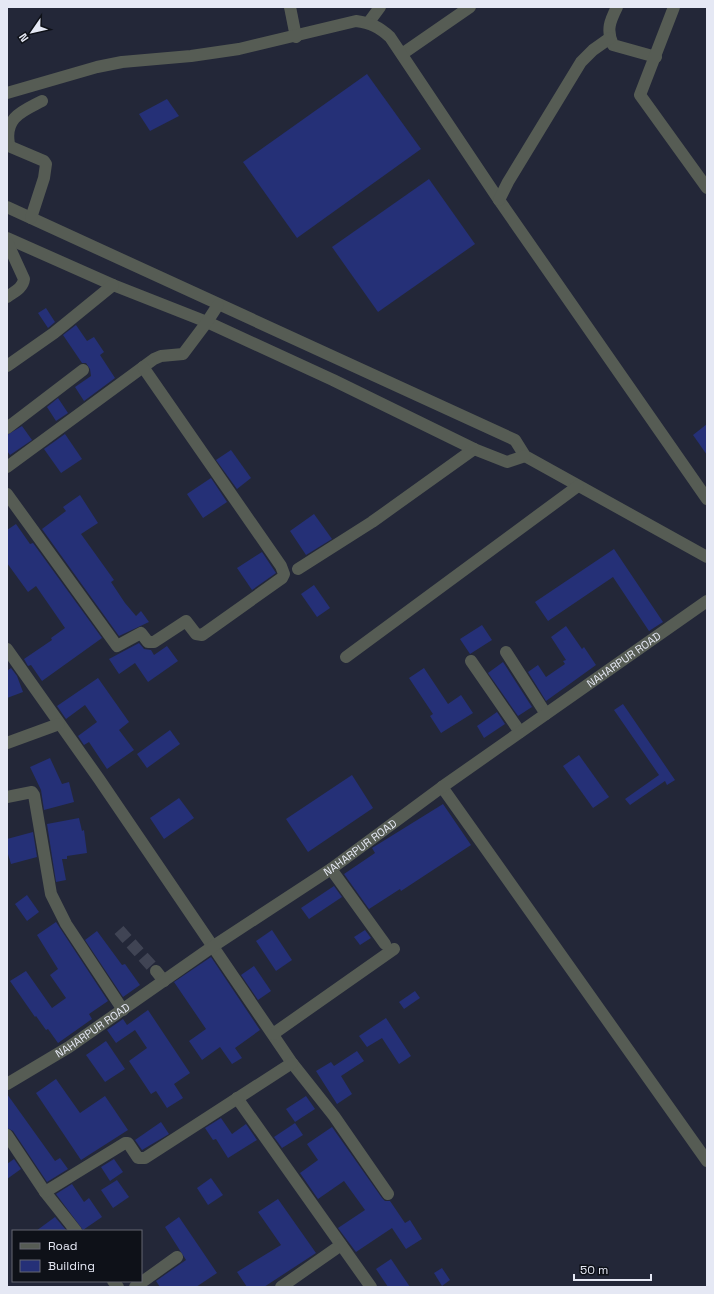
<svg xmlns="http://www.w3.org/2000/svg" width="714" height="1294" font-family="'Space Grotesk',sans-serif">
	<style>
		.building { fill: #253077 }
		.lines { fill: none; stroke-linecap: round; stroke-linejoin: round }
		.minor-tunnel { stroke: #404454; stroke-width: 12; stroke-dasharray: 12 6; stroke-linecap: butt }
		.minor { stroke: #565c54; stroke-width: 12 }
		.labels { text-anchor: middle; stroke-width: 3; stroke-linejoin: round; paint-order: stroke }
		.street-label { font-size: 11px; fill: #e5e8f4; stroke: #0e1118 }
	</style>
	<rect width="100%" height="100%" fill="#232738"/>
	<g class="building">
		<path d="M 367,74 L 421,149 L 297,238 L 243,162 Z"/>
		<path d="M 167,99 L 179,116 L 150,131 L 139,114 Z"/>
		<path d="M 429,179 L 475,244 L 378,312 L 332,247 Z"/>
		<path d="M 46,308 L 55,322 L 48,328 L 38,313 Z"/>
		<path d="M 76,325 L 87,341 L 94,337 L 104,352 L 100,355 L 115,378 L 84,401 L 75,387 L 91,376 L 90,369 L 86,363 L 82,363 L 63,335 Z"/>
		<path d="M 58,398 L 68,413 L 56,421 L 47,407 Z"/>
		<path d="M 707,424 L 707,455 L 693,435 Z"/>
		<path d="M 22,426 L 32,440 L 10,455 L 7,451 L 7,435 Z"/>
		<path d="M 65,434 L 82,459 L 61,473 L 44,449 Z"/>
		<path d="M 231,450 L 251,478 L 237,489 L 216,460 Z"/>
		<path d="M 211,478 L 227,502 L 203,518 L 187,494 Z"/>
		<path d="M 80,495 L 98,523 L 81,534 L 114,580 L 111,582 L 125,603 L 136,616 L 141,611 L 149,622 L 119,636 L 42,529 L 66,511 L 63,507 Z"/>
		<path d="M 314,514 L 332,539 L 306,555 L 290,531 Z"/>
		<path d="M 16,524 L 30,544 L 33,543 L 102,638 L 42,681 L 31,665 L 28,666 L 24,659 L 52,640 L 51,638 L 65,628 L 36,586 L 28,592 L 7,563 L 7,530 Z"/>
		<path d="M 614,549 L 663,622 L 649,631 L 613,577 L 548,621 L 535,602 Z"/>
		<path d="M 262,552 L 276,573 L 252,590 L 237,568 Z"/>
		<path d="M 314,585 L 330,608 L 317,617 L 301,594 Z"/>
		<path d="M 482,625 L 492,640 L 470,654 L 460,639 Z"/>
		<path d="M 566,626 L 582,649 L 584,647 L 596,665 L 546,701 L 528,672 L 538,665 L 546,677 L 565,664 L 563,661 L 566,660 L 551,637 Z"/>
		<path d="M 139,643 L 144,649 L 151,650 L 154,655 L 167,646 L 178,661 L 148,682 L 135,663 L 119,674 L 109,659 Z"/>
		<path d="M 503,662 L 532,707 L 518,716 L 488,673 Z"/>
		<path d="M 11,668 L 17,676 L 23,692 L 7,698 L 7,671 Z"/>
		<path d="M 424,668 L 448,704 L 461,695 L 473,713 L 441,733 L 430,716 L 433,714 L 409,678 Z"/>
		<path d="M 98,678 L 129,722 L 119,730 L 134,750 L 107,769 L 89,742 L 84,745 L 78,736 L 97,722 L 85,705 L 66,719 L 57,706 Z"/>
		<path d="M 623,704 L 675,780 L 667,785 L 665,781 L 630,805 L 625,799 L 659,775 L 614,710 Z"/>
		<path d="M 497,712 L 505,724 L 484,738 L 477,726 Z"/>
		<path d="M 170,730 L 180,744 L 147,768 L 137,754 Z"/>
		<path d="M 579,755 L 609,797 L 593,808 L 563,766 Z"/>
		<path d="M 50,758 L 62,784 L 69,782 L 74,802 L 44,810 L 41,790 L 30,767 Z"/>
		<path d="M 352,775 L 373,808 L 308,852 L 286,819 Z"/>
		<path d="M 179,798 L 194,818 L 164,839 L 150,818 Z"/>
		<path d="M 443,804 L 471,845 L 401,891 L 400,889 L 369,909 L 344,874 L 375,853 L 372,848 Z"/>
		<path d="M 79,818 L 82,831 L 84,830 L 87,853 L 67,856 L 67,859 L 62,859 L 66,880 L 56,882 L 47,824 Z"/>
		<path d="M 33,832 L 37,857 L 11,864 L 7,851 L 7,839 Z"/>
		<path d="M 334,886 L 342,897 L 309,919 L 301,908 Z"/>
		<path d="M 27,895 L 39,912 L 27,921 L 15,904 Z"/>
		<path d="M 56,922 L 108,1001 L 89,1014 L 92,1019 L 58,1043 L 48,1029 L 46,1030 L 36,1016 L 35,1017 L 10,981 L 26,971 L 52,1008 L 66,998 L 50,975 L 58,969 L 37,935 Z"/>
		<path d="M 272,930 L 292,960 L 276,971 L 256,941 Z"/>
		<path d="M 365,930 L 371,938 L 360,945 L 354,937 Z"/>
		<path d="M 97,931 L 122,965 L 125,964 L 140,985 L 123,997 L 85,940 Z"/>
		<path d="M 211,957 L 260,1030 L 235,1048 L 242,1058 L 232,1064 L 220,1047 L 202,1060 L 189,1041 L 206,1029 L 174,982 Z"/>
		<path d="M 254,966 L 271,991 L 258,1000 L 241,975 Z"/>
		<path d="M 415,991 L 420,998 L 404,1009 L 399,1002 Z"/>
		<path d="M 148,1010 L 190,1073 L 174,1084 L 183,1098 L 167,1108 L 156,1091 L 151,1094 L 129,1061 L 147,1048 L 135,1030 L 116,1043 L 107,1030 L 123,1019 L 127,1025 Z"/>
		<path d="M 386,1018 L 411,1056 L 399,1064 L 382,1038 L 367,1047 L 359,1036 Z"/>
		<path d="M 106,1041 L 125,1069 L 105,1082 L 86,1055 Z"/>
		<path d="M 357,1051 L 364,1061 L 341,1076 L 352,1094 L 337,1104 L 316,1071 L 331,1062 L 334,1066 Z"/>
		<path d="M 56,1079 L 80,1113 L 105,1096 L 128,1130 L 81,1160 L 36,1093 Z"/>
		<path d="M 7,1094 L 55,1161 L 60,1158 L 68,1169 L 47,1182 L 13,1131 L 7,1128 Z"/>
		<path d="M 306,1096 L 315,1109 L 295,1122 L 286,1109 Z"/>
		<path d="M 221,1118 L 232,1134 L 246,1124 L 257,1140 L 228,1158 L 216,1139 L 213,1140 L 205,1128 Z"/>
		<path d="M 161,1122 L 169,1134 L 142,1150 L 135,1140 Z"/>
		<path d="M 295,1123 L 303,1135 L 282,1148 L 274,1137 Z"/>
		<path d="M 332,1127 L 382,1198 L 385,1201 L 390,1201 L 405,1223 L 410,1220 L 422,1239 L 406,1249 L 392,1228 L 356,1252 L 338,1228 L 365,1210 L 344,1181 L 318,1199 L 300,1173 L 318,1160 L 307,1144 Z"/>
		<path d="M 14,1159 L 21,1169 L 7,1179 L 7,1164 Z"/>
		<path d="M 114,1159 L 123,1172 L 110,1181 L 101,1167 Z"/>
		<path d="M 211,1178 L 223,1195 L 208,1205 L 197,1188 Z"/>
		<path d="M 117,1180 L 129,1197 L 113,1208 L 101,1190 Z"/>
		<path d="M 72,1184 L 84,1202 L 89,1198 L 102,1217 L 83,1230 L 56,1194 Z"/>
		<path d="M 278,1199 L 316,1253 L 264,1287 L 247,1287 L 237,1272 L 281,1245 L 258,1212 Z"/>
		<path d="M 55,1217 L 66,1230 L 36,1231 Z"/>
		<path d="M 179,1217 L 217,1273 L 196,1287 L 160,1287 L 156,1281 L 186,1260 L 165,1227 Z"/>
		<path d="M 391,1259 L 410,1287 L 388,1287 L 376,1269 Z"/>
		<path d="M 442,1268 L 450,1280 L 442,1286 L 434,1273 Z"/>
	</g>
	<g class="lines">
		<path class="minor-tunnel" d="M 119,930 L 156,971"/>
		<g class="minor">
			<path d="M 290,7 L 296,37"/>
			<path d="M 617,7 C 610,21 606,30 613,45 L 656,57"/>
			<path d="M 674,7 L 640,95 L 707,188"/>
			<path d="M 369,22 L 380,7"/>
			<path d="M 402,54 L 470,7"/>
			<path d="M 7,93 L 97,67 L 122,62 L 191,56 L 239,49 L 356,21 C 371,23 379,27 390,37 L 499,200 L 707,499"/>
			<path d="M 499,200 L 508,182 L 581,62 L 593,50 L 610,38"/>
			<path d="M 7,207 L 515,440 L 525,456 L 707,557"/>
			<path d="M 31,218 L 44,178 L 46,164 L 44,161 L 11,147 L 9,144 C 4,117 23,111 42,101"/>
			<path d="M 7,238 L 113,285 L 207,322 L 333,380 L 474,449 L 507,462 L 525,456"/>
			<path d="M 7,297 C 14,292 23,288 24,279 L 8,244"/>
			<path d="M 7,366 L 54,333 L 113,285"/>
			<path d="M 7,428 L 83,370"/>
			<path d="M 7,467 L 154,359 L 161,356 L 183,354 L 207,322 L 218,305"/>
			<path d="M 7,494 L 117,646 L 141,633 L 148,642 L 154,642 L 186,621 L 196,634 L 202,635 L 282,578 L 284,574 L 281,566 L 143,367"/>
			<path d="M 298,569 L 372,522 L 474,449"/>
			<path d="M 7,649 L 99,779 L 292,1063 L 334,1116 L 388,1194"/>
			<path d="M 506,652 L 546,714"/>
			<path d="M 346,657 L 578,486"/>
			<path d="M 471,661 L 520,732"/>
			<path d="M 7,743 L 59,724"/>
			<path d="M 442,787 L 707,1161"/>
			<path d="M 7,797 L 32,792 L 34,795 L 51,894 L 66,924 L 123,1010"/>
			<path d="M 331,869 L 385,944"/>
			<path d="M 156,971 L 164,981"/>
			<path d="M 273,1034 L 394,949"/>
			<path id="s1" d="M 7,1084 L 69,1047 L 212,947 L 331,869 L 442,787 L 707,601"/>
			<path d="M 237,1098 L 371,1287"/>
			<path d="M 7,1135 L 45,1192 L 76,1231"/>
			<path d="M 45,1192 L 125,1143 L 128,1143 L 138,1158 L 145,1158 L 292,1063"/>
			<path d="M 113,1281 L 118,1287"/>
			<path d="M 135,1287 L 177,1257"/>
			<path d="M 281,1287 L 341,1245"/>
		</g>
	</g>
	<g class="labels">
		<g class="street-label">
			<text dy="4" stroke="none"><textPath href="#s1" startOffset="749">NAHARPUR ROAD</textPath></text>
			<text dy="4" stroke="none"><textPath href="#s1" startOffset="425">NAHARPUR ROAD</textPath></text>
			<text dy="4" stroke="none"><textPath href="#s1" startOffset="101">NAHARPUR ROAD</textPath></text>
		</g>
	</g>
	<rect width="714" height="1294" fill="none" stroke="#e5e8f4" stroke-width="16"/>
	<rect x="12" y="1230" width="130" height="52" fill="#0e1118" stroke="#646770"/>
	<rect x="20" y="1243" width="20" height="6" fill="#565c54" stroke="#646770"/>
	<text x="48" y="1250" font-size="12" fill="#e5e8f4">Road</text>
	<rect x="20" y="1260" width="20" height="12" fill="#253077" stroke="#646770"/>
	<text x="48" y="1270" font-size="12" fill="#e5e8f4">Building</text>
	<g transform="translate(32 32) rotate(236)" stroke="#0e1118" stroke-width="3" paint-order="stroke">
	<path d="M0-3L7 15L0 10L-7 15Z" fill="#e5e8f4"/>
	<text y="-6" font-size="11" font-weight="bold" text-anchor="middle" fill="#e5e8f4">N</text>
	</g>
	<path d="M574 1274v6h77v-6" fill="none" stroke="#e5e8f4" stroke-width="2"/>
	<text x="580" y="1274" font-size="12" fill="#e5e8f4" stroke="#0e1118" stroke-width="3" paint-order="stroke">50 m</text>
</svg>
